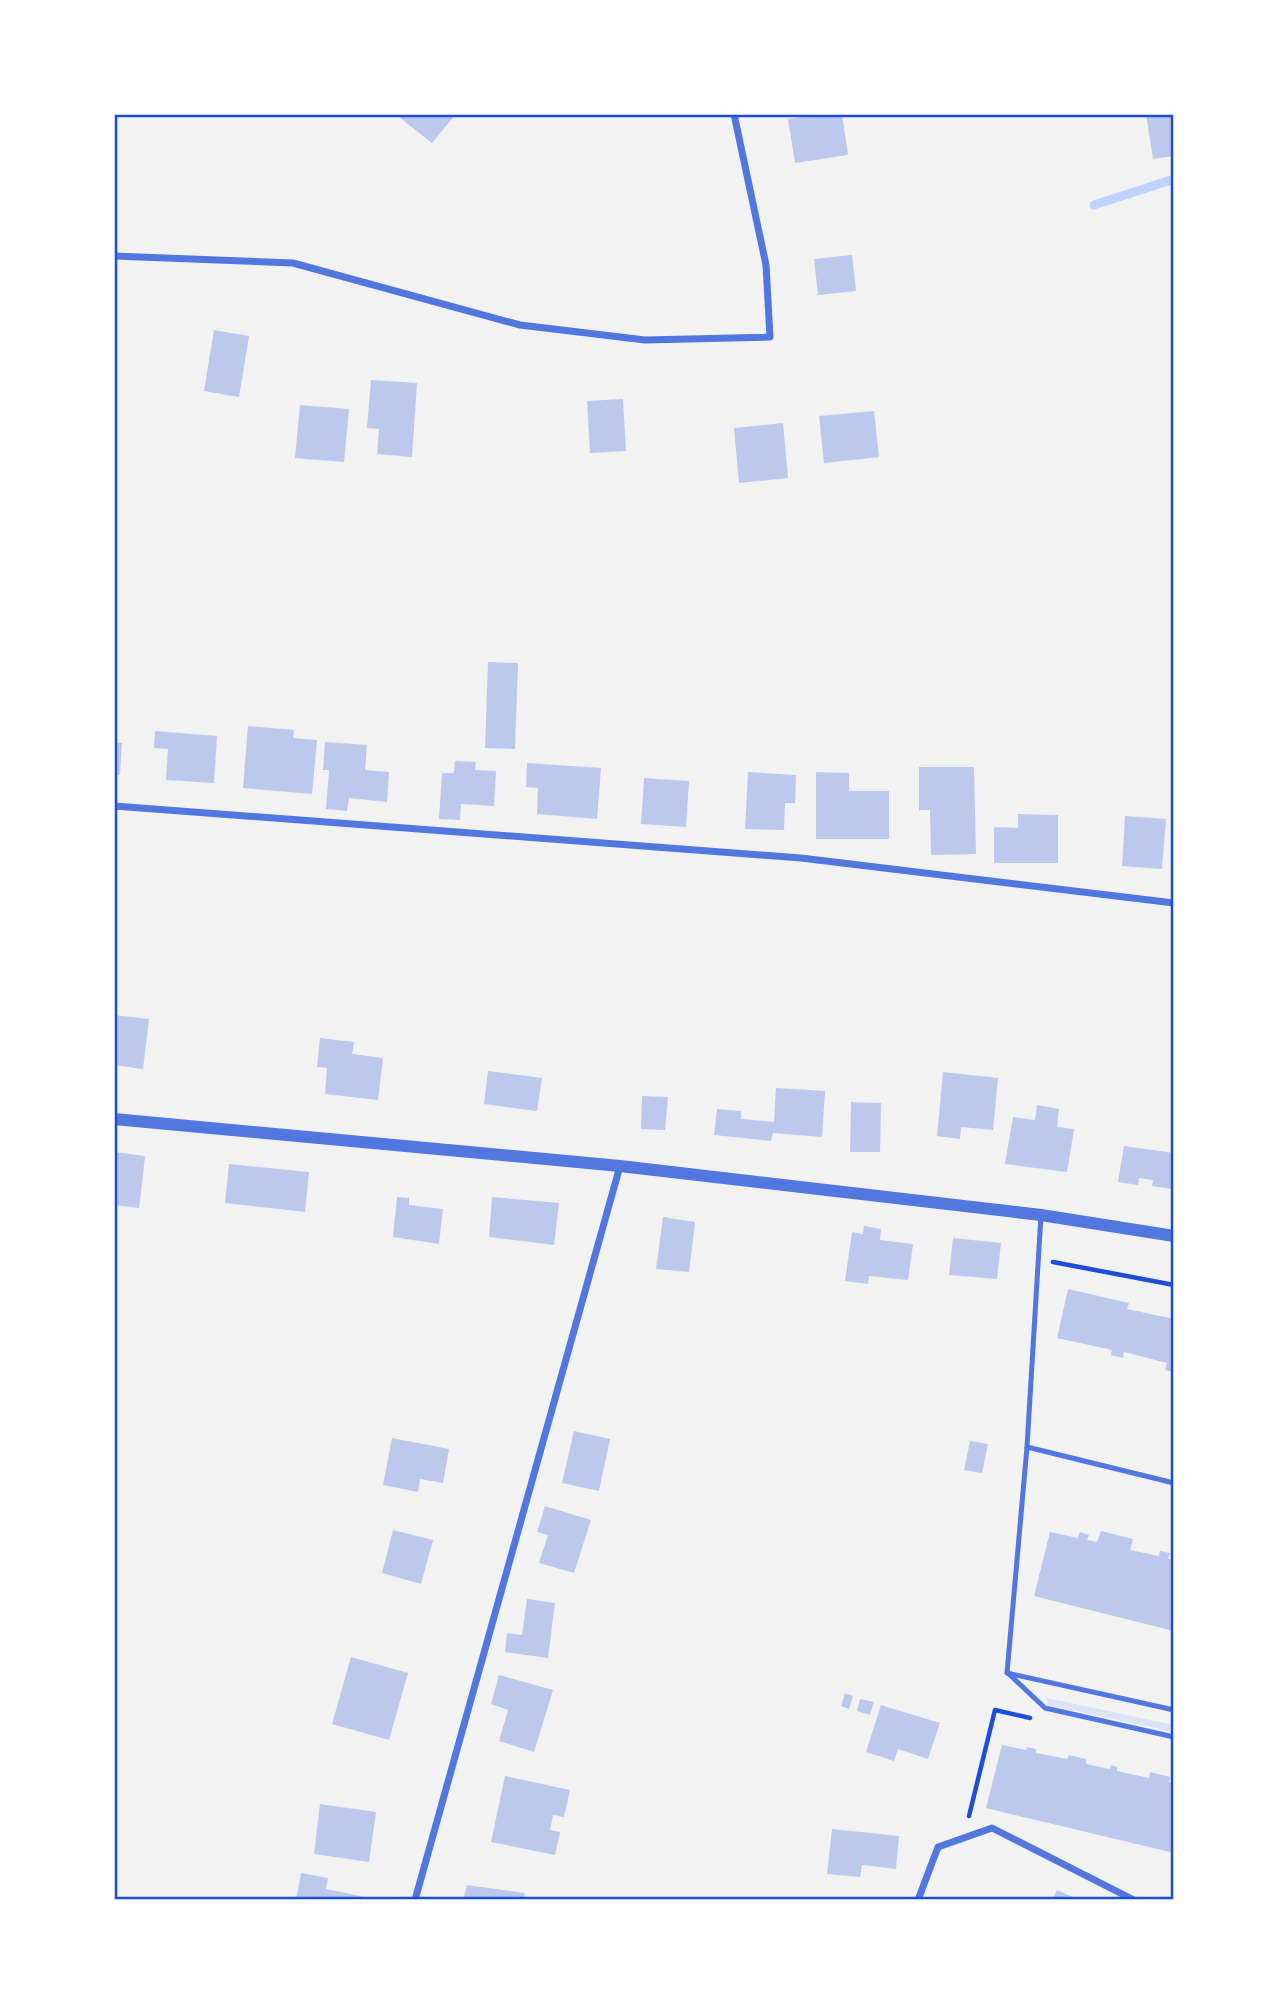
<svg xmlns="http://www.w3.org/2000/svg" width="1288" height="2014" font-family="'Noto Sans',sans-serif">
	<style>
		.green { fill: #dbe4f7 }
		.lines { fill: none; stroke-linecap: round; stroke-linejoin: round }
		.stream { stroke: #bfd3fe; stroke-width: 9 }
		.building { fill: #bdc9ec }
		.path { stroke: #1d4ed8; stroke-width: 4.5 }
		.service { stroke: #5277de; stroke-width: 5 }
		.minor { stroke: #5277de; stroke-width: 7 }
		.tertiary { stroke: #5277de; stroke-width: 12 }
		.neatline { fill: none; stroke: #1d4ed8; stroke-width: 2.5 }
	</style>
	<rect width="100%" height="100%" fill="#f2f2f2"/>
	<path class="green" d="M 1047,1698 L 1174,1725 L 1174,1732 L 1048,1705 Z"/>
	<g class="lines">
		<path class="stream" d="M 1094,205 L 1174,179"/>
	</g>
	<g class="building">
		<path d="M 395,114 L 456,114 L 432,143 Z"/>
		<path d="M 826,114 L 842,114 L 848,155 L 795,163 L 788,119 Z"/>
		<path d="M 1146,114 L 1174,114 L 1174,156 L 1153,159 Z"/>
		<path d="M 852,255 L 856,291 L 818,295 L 814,259 Z"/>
		<path d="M 214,330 L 249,336 L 239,397 L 204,391 Z"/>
		<path d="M 371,380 L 417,383 L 412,457 L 377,454 L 379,429 L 367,428 Z"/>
		<path d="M 623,399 L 626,451 L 590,453 L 587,401 Z"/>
		<path d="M 300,405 L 349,409 L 344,462 L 295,458 Z"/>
		<path d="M 874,411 L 879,457 L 824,463 L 819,416 Z"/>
		<path d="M 783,423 L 788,478 L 739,483 L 734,428 Z"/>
		<path d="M 488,662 L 518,663 L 515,749 L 485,748 Z"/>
		<path d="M 248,726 L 294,730 L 293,738 L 317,740 L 312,794 L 243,788 Z"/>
		<path d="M 155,731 L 217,736 L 214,783 L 166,780 L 168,749 L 154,748 Z"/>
		<path d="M 114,742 L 122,743 L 120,775 L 114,775 Z"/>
		<path d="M 325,742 L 367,745 L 365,770 L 389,772 L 387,802 L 349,798 L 347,811 L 326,809 L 329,770 L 323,770 Z"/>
		<path d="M 455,761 L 476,762 L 475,770 L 496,771 L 494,806 L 461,804 L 460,820 L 439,819 L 442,773 L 454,773 Z"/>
		<path d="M 527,763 L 601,768 L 597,819 L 537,814 L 538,788 L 526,787 Z"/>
		<path d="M 919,767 L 974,767 L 976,854 L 931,855 L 930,810 L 919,810 Z"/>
		<path d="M 748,772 L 796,775 L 795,803 L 785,803 L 784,830 L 745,829 Z"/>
		<path d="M 816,772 L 849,773 L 849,791 L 889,791 L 889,839 L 816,839 Z"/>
		<path d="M 644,778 L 689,781 L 686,827 L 641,824 Z"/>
		<path d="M 1018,814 L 1058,815 L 1058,863 L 994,863 L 994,827 L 1018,828 Z"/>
		<path d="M 1125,816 L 1166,819 L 1162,869 L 1122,866 Z"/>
		<path d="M 114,1015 L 149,1019 L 143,1069 L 114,1065 Z"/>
		<path d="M 320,1038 L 354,1042 L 352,1054 L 383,1058 L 378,1100 L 325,1094 L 327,1068 L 317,1067 Z"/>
		<path d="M 488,1071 L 542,1078 L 537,1111 L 484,1104 Z"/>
		<path d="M 943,1072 L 998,1078 L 993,1130 L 961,1127 L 960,1139 L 937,1136 Z"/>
		<path d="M 776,1088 L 825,1091 L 822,1137 L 773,1133 L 771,1141 L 714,1135 L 717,1109 L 741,1111 L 741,1119 L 774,1122 Z"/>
		<path d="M 642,1096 L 668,1097 L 665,1130 L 641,1129 Z"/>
		<path d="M 851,1102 L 881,1103 L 880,1152 L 850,1152 Z"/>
		<path d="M 1037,1105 L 1059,1109 L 1057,1127 L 1074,1129 L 1067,1172 L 1005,1164 L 1013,1117 L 1035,1120 Z"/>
		<path d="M 1124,1146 L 1174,1153 L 1172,1189 L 1152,1186 L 1153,1180 L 1139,1178 L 1138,1185 L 1118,1182 Z"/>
		<path d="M 114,1152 L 145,1156 L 139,1208 L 114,1205 Z"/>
		<path d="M 229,1164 L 309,1172 L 305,1212 L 225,1203 Z"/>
		<path d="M 397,1197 L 409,1198 L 409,1205 L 443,1209 L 439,1244 L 393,1237 Z"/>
		<path d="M 492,1197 L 559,1203 L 554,1245 L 489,1237 Z"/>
		<path d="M 663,1217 L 695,1222 L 689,1272 L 656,1269 Z"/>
		<path d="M 864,1226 L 881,1229 L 880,1240 L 913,1244 L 908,1280 L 869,1276 L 868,1284 L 845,1281 L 852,1232 L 863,1234 Z"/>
		<path d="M 953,1238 L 1001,1243 L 997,1279 L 949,1275 Z"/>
		<path d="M 1068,1289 L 1129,1303 L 1127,1309 L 1174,1319 L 1174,1372 L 1165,1370 L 1167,1363 L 1124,1352 L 1123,1358 L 1111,1355 L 1112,1350 L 1057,1338 Z"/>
		<path d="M 574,1431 L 610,1439 L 599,1491 L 562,1483 Z"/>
		<path d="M 392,1438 L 449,1449 L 443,1483 L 420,1479 L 418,1492 L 383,1485 Z"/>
		<path d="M 970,1441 L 988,1444 L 982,1473 L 964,1470 Z"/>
		<path d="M 545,1506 L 591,1520 L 574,1573 L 539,1563 L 548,1535 L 537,1532 Z"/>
		<path d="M 393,1530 L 433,1540 L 421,1584 L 382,1573 Z"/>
		<path d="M 1101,1531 L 1133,1539 L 1130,1550 L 1159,1556 L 1160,1551 L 1170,1553 L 1168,1559 L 1174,1560 L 1174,1631 L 1034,1596 L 1050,1532 L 1078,1538 L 1080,1532 L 1089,1535 L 1087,1540 L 1097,1542 Z"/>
		<path d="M 527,1599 L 555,1603 L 548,1658 L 505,1652 L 507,1633 L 522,1635 Z"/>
		<path d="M 351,1657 L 408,1673 L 389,1740 L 332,1724 Z"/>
		<path d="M 499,1675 L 553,1690 L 534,1752 L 499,1741 L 508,1710 L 491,1704 Z"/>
		<path d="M 845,1693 L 853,1696 L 849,1709 L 841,1706 Z"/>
		<path d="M 860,1699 L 874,1702 L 870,1715 L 857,1711 Z"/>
		<path d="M 881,1705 L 940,1723 L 928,1759 L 898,1749 L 894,1761 L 866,1752 Z"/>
		<path d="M 1002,1745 L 1026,1750 L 1027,1747 L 1036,1749 L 1036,1753 L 1067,1759 L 1069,1755 L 1086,1759 L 1086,1764 L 1110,1769 L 1111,1765 L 1117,1767 L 1117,1771 L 1149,1778 L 1150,1772 L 1170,1777 L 1169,1782 L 1174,1784 L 1174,1853 L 986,1808 Z"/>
		<path d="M 505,1776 L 570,1790 L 564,1817 L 553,1815 L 550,1830 L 560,1832 L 555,1855 L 491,1842 Z"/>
		<path d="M 320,1804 L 376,1812 L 369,1862 L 314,1854 Z"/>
		<path d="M 832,1829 L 899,1836 L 896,1869 L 862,1865 L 860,1877 L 827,1874 Z"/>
		<path d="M 301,1873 L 328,1878 L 326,1889 L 361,1896 L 360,1900 L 296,1900 Z"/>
		<path d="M 467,1885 L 525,1893 L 523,1900 L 463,1900 Z"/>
		<path d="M 1057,1890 L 1079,1900 L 1052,1900 Z"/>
	</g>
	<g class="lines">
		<g class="path">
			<path d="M 1053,1262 L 1174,1285"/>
			<path d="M 969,1816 L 995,1710 L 1030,1718"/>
		</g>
		<g class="service">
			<path d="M 1041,1215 L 1027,1447 L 1007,1673 L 1174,1710"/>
			<path d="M 1027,1447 L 1174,1483"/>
			<path d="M 1009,1674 L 1045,1708 L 1174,1737"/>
		</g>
		<g class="minor">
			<path d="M 114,256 L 293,263 L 520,325 L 645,340 L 770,337 L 766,265 L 734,114"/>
			<path d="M 114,806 L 801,858 L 1174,903"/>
			<path d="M 415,1900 L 620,1166"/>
			<path d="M 918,1900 L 938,1847 L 992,1828 L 1134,1900"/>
		</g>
		<path class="tertiary" d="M 114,1119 L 620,1166 L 1041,1215 L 1174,1236"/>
	</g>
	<rect width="1288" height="2014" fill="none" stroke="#ffffff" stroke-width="231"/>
	<rect x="116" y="116" width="1056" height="1782" class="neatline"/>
</svg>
